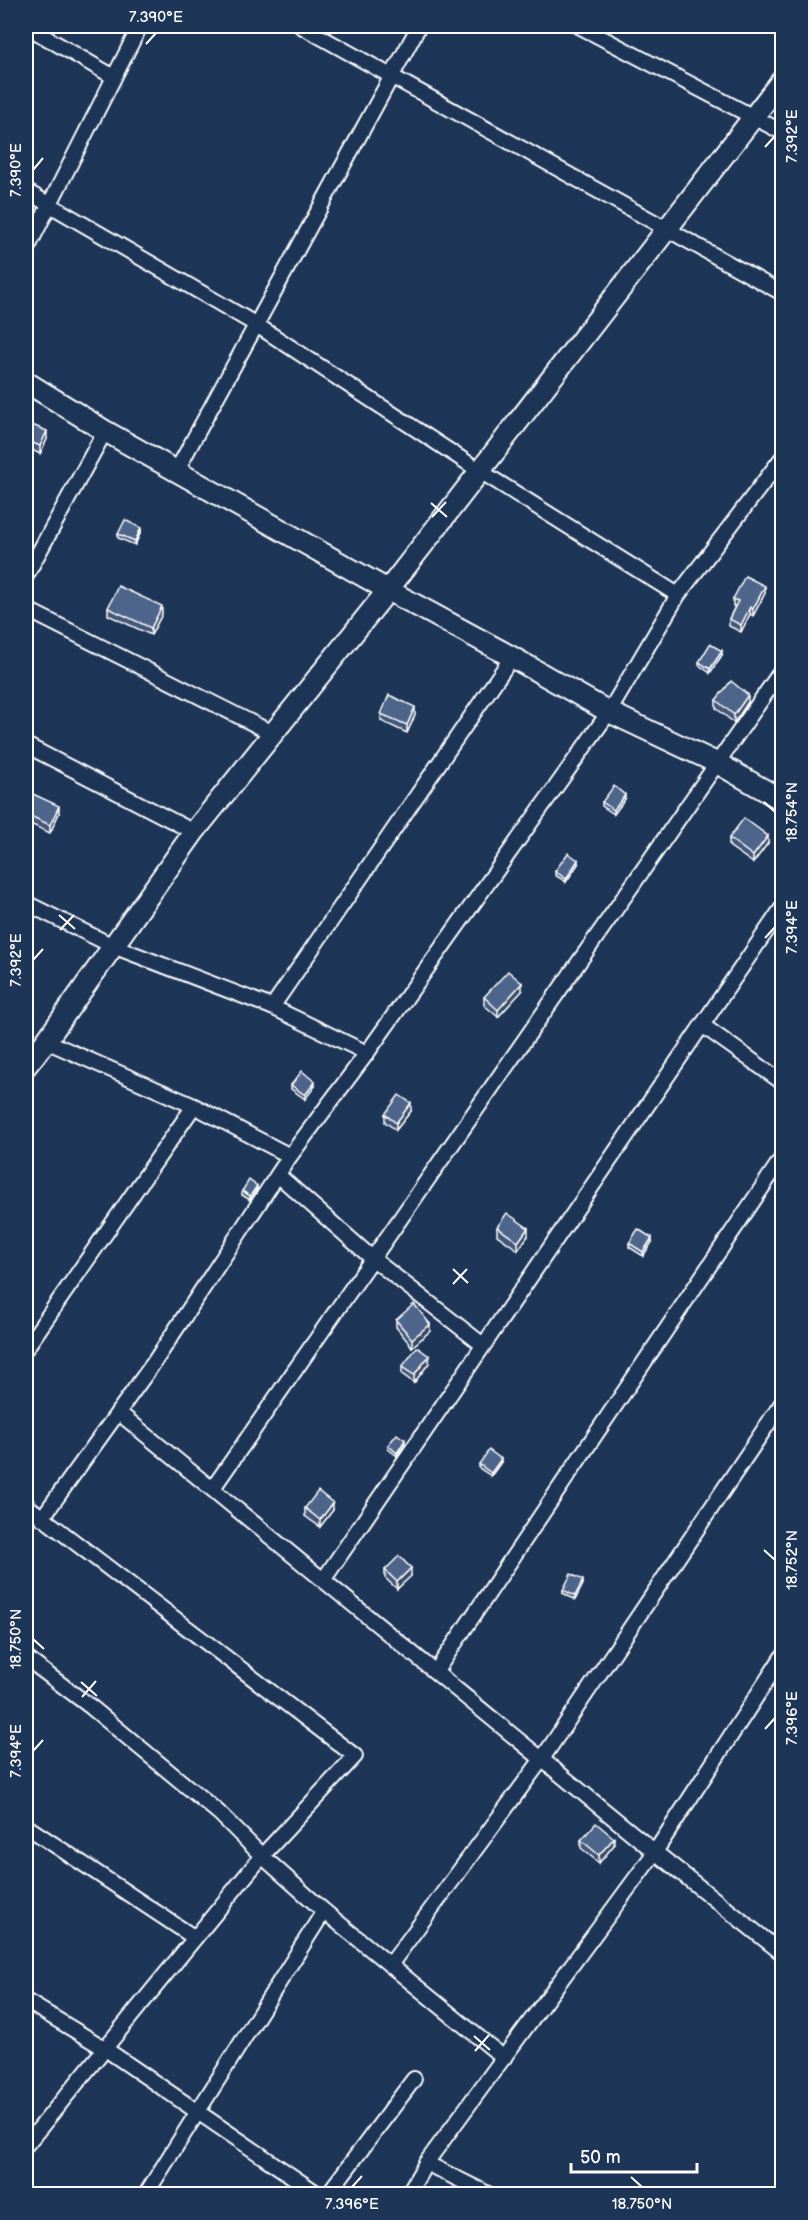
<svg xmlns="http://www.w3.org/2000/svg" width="808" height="2220" font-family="'Balsamiq Sans',sans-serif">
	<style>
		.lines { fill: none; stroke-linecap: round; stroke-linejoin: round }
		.street-casing { stroke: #fff; stroke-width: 18 }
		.secondary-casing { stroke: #fff; stroke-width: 24 }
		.street { stroke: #1d3557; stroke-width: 14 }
		.secondary { stroke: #1d3557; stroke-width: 20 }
		.wall { fill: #435778; stroke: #fff; stroke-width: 1.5 }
		.shaded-wall { fill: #374761; stroke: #fff; stroke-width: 1.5 }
		.building { fill: #4e658b; stroke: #fff; stroke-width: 1.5 }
		.ticks { fill: none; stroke: #fff; stroke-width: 2 }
		.neatline { fill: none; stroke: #fff; stroke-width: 2 }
		.ticks-label { font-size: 15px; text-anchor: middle; fill: #fff }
	</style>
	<rect width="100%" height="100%" fill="#1d3557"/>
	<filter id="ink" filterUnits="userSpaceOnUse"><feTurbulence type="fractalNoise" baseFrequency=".0167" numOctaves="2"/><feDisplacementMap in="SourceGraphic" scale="12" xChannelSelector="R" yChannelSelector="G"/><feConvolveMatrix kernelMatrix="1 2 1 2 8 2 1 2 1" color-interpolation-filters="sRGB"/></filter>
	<g filter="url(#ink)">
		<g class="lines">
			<g class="street-casing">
				<g id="street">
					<path d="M 26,26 L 114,77"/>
					<path d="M 301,26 L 782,293"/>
					<path d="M 579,26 L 782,132"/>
					<path d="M 26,191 L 255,324 L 480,471 L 678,595"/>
					<path d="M 26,251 L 140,26"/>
					<path d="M 177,470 L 419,26"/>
					<path d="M 26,576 L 105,431"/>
					<path d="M 26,609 L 274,734"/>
					<path d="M 26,745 L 194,832"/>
					<path d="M 26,903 L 113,946 L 272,1007 L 367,1053"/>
					<path d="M 272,1007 L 512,657"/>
					<path d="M 702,1025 L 782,1082"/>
					<path d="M 46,1041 L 194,1106 L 290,1156"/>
					<path d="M 278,1175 L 373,1259 L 483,1345"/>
					<path d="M 26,1348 L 194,1106"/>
					<path d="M 118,1412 L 655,1852 L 782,1953"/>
					<path d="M 213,1488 L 782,670"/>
					<path d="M 26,1505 L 355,1756 L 262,1856 L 26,2145"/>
					<path d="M 42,1518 L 155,1361 L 290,1156 L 367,1053 L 609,712 L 678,595 L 782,458"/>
					<path d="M 324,1579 L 782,908"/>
					<path d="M 26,1658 L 91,1707 L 219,1813 L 262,1856 L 324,1911 L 504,2058"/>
					<path d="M 436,1671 L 782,1158"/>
					<path d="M 26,1826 L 195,1938"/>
					<path d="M 390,1965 L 542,1759 L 782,1403"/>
					<path d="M 26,2001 L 104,2048 L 318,2194"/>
					<path d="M 426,2163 L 488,2194"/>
					<path d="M 146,2194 L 324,1911"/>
					<path d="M 328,2194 L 414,2079"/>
					<path d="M 408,2194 L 426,2163 L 655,1852 L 782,1657"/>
				</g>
			</g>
			<g class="secondary-casing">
				<g id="secondary">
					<path d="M 26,382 L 105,431 L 388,590 L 512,657 L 609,712 L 719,764 L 782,800"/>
					<path d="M 26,1066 L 46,1041 L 194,832 L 388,590 L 782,80"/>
				</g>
			</g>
			<use href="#street" class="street"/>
			<use href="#secondary" class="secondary"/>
		</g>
		<g class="wall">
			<path d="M 26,426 L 47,439 L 40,454 L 26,447 Z"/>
			<path d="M 141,531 L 135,545 L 118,538 L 118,534 Z"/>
			<path d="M 765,593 L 753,616 L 750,614 L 741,632 L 729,626 L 729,619 L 735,606 L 733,606 L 733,599 Z"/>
			<path d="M 108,608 L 162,614 L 151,635 L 108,615 Z"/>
			<path d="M 722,655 L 710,673 L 699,665 L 699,662 Z"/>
			<path d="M 716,700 L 748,702 L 734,723 L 716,708 Z"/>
			<path d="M 381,714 L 415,715 L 407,733 L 381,721 Z"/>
			<path d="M 625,799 L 614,814 L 602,806 L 602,802 Z"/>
			<path d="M 26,809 L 59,813 L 50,833 L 26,822 Z"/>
			<path d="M 729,838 L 768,843 L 753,863 L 729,846 Z"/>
			<path d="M 578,864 L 566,882 L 555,875 L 555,871 Z"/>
			<path d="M 522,991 L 498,1017 L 484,1005 L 484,997 Z"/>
			<path d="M 291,1085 L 315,1086 L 305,1099 L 291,1089 Z"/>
			<path d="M 411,1111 L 396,1130 L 385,1122 L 385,1114 Z"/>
			<path d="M 257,1189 L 250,1200 L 242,1195 L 242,1191 Z"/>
			<path d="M 497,1227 L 528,1236 L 518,1250 L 497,1235 Z"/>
			<path d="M 652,1242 L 643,1256 L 629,1247 L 629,1243 Z"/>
			<path d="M 396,1320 L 430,1331 L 412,1347 L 396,1327 Z"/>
			<path d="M 429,1363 L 414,1383 L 402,1374 L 402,1367 Z"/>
			<path d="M 405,1444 L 397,1456 L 388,1449 L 388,1445 Z"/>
			<path d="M 501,1462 L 491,1476 L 479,1468 L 479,1464 Z"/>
			<path d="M 305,1508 L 333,1510 L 320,1527 L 305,1516 Z"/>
			<path d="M 385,1570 L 411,1576 L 397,1589 L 385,1578 Z"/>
			<path d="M 583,1584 L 575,1600 L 563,1593 L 563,1590 Z"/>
			<path d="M 581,1840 L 614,1845 L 599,1863 L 581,1848 Z"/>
		</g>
		<g class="shaded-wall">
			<path d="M 47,431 L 47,439 L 40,454 L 40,446 Z"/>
			<path d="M 141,528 L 141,531 L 135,545 L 135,541 Z"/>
			<path d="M 765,586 L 765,593 L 753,616 L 753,609 Z"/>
			<path d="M 162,606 L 162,614 L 151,635 L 151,628 Z"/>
			<path d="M 750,607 L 750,614 L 741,632 L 741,625 Z"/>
			<path d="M 722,651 L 722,655 L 710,673 L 710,669 Z"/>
			<path d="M 748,695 L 748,702 L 734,723 L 734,715 Z"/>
			<path d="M 415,707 L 415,715 L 407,733 L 407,725 Z"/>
			<path d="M 625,795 L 625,799 L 614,814 L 614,810 Z"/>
			<path d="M 59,806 L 59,813 L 50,833 L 50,825 Z"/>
			<path d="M 768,836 L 768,843 L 753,863 L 753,856 Z"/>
			<path d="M 578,860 L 578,864 L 566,882 L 566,879 Z"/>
			<path d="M 522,983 L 522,991 L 498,1017 L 498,1010 Z"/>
			<path d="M 315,1082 L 315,1086 L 305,1099 L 305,1095 Z"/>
			<path d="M 411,1103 L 411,1111 L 396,1130 L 396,1123 Z"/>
			<path d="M 257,1186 L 257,1189 L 250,1200 L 250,1196 Z"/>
			<path d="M 528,1228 L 528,1236 L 518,1250 L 518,1242 Z"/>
			<path d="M 652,1238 L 652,1242 L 643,1256 L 643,1252 Z"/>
			<path d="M 430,1324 L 430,1331 L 412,1347 L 412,1339 Z"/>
			<path d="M 429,1356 L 429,1363 L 414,1383 L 414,1375 Z"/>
			<path d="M 405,1440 L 405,1444 L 397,1456 L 397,1453 Z"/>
			<path d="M 501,1459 L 501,1462 L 491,1476 L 491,1473 Z"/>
			<path d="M 333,1503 L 333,1510 L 320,1527 L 320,1520 Z"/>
			<path d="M 411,1568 L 411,1576 L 397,1589 L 397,1582 Z"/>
			<path d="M 583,1580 L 583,1584 L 575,1600 L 575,1596 Z"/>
			<path d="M 614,1838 L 614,1845 L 599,1863 L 599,1855 Z"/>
		</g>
		<g class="building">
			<path d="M 27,423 L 47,431 L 40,446 L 26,440 L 26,426 Z"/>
			<path d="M 125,520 L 141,528 L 135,541 L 118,534 Z"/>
			<path d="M 745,576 L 765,586 L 753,609 L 750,607 L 741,625 L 729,619 L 738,601 L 733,599 Z"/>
			<path d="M 118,586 L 162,606 L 151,628 L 108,608 Z"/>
			<path d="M 710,644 L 722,651 L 710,669 L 699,662 Z"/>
			<path d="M 731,681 L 748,695 L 734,715 L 716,700 Z"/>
			<path d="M 389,695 L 415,707 L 407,725 L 381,714 Z"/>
			<path d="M 614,786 L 625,795 L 614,810 L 602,802 Z"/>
			<path d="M 33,794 L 59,806 L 50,825 L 26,814 L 26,809 Z"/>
			<path d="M 744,818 L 768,836 L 753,856 L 729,838 Z"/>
			<path d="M 568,853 L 578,860 L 566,879 L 555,871 Z"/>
			<path d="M 508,971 L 522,983 L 498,1010 L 484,997 Z"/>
			<path d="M 302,1071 L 315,1082 L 305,1095 L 291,1085 Z"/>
			<path d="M 399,1095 L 411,1103 L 396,1123 L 385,1114 Z"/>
			<path d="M 249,1180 L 257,1186 L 250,1196 L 242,1191 Z"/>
			<path d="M 507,1213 L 528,1228 L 518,1242 L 497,1227 Z"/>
			<path d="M 638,1229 L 652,1238 L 643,1252 L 629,1243 Z"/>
			<path d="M 414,1304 L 430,1324 L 412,1339 L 396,1320 Z"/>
			<path d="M 417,1347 L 429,1356 L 414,1375 L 402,1367 Z"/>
			<path d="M 397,1434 L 405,1440 L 397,1453 L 388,1445 Z"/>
			<path d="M 489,1450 L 501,1459 L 491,1473 L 479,1464 Z"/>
			<path d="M 318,1491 L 333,1503 L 320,1520 L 305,1508 Z"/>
			<path d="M 399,1556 L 411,1568 L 397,1582 L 385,1570 Z"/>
			<path d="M 571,1574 L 583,1580 L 575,1596 L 563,1590 Z"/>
			<path d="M 596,1823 L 614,1838 L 599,1855 L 581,1840 Z"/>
		</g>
	</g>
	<path class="ticks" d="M 146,44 L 156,33M 765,147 L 775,136M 33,170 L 43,158M 431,503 L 447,517M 432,517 L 446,502M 764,802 L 775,812M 59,915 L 75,929M 60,930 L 74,915M 765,938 L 775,927M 33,960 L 43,949M 453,1269 L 468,1283M 453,1284 L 467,1269M 764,1550 L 775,1560M 33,1639 L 44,1649M 81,1682 L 97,1696M 82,1697 L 96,1681M 765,1729 L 775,1718M 33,1751 L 43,1740M 474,2036 L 490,2050M 475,2051 L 489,2035M 631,2177 L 642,2187M 352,2187 L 362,2176"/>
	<rect width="808" height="2220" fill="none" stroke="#1d3557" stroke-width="66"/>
	<path d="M571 2163v9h126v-9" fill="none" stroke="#ffffff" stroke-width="3"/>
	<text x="580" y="2163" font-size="18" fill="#ffffff" stroke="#1d3557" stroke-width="4.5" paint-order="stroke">50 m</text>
	<rect x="33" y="33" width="742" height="2154" class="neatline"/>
	<g class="ticks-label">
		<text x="156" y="22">7.390°E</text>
		<text transform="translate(792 136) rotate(-90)" y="5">7.392°E</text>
		<text transform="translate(16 170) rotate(-90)" y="5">7.390°E</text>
		<text transform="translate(792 812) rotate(-90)" y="5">18.754°N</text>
		<text transform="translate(792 927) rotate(-90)" y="5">7.394°E</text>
		<text transform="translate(16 960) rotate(-90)" y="5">7.392°E</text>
		<text transform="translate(792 1560) rotate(-90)" y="5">18.752°N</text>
		<text transform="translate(16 1639) rotate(-90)" y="5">18.750°N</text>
		<text transform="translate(792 1718) rotate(-90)" y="5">7.396°E</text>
		<text transform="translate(16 1751) rotate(-90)" y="5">7.394°E</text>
		<text x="352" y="2209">7.396°E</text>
		<text x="642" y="2209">18.750°N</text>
	</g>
</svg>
